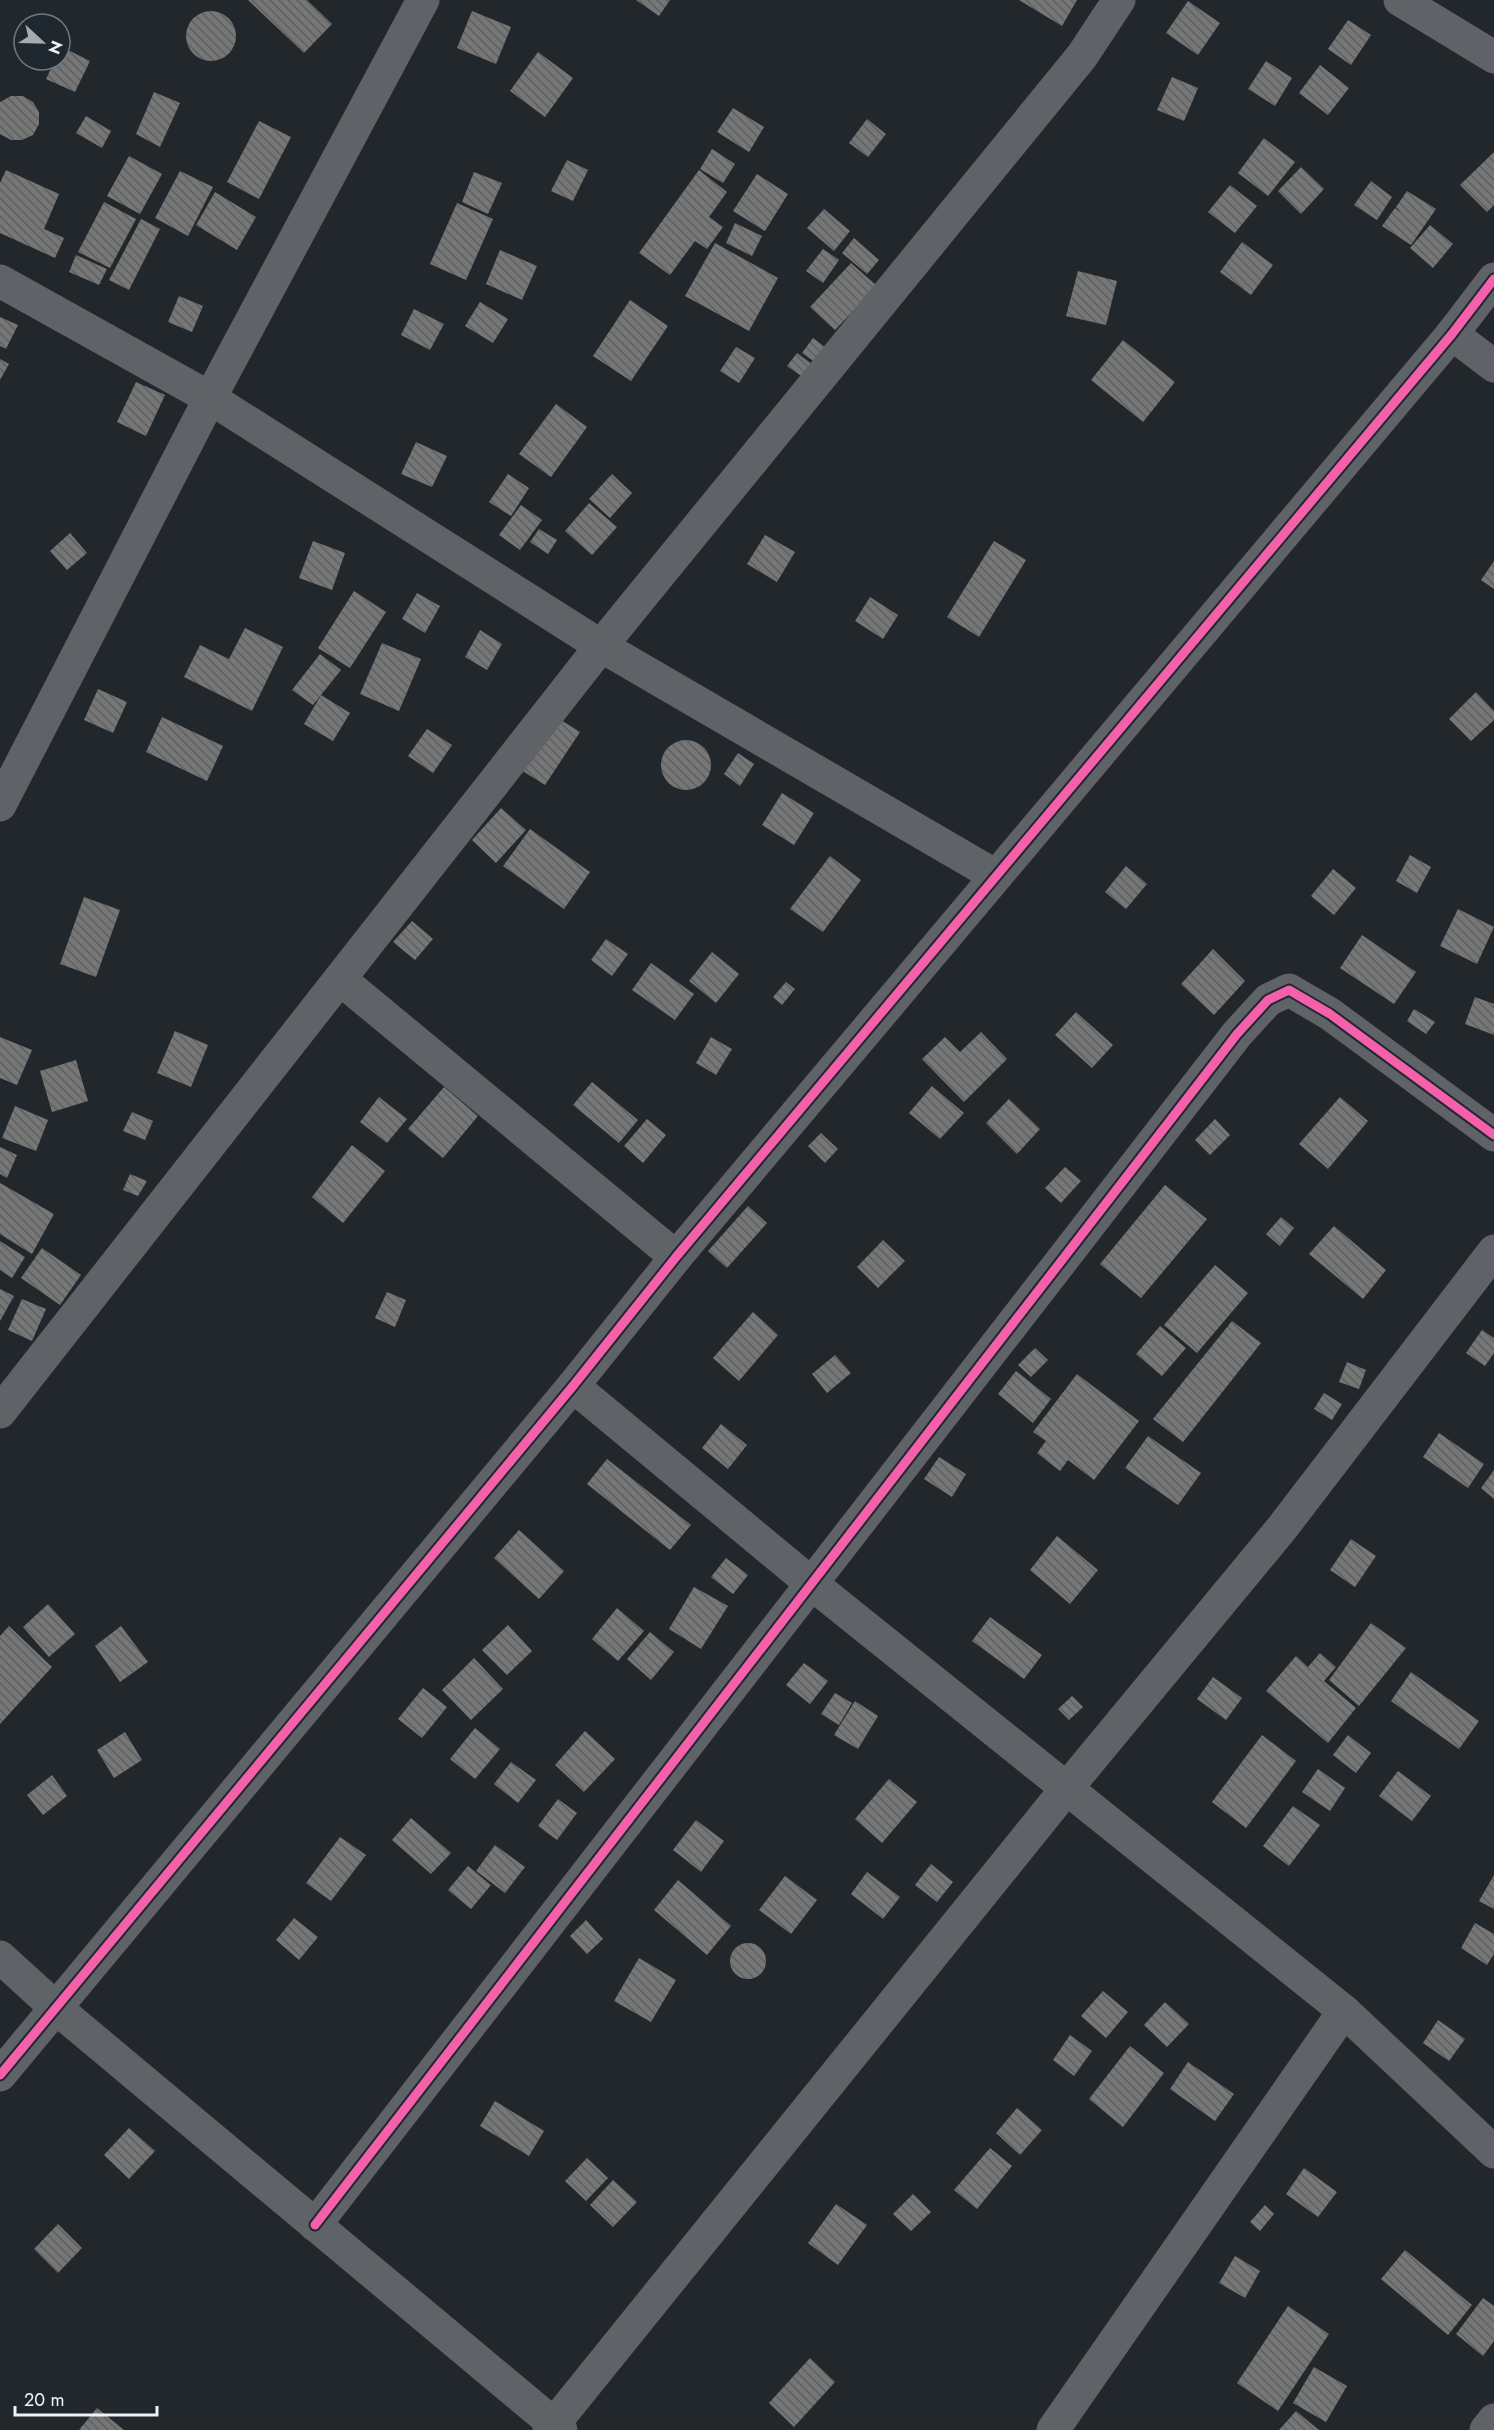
<svg xmlns="http://www.w3.org/2000/svg" width="1494" height="2430" font-family="Jost,sans-serif">
	<style>
		.building { fill: url(#building-back-hatch) }
		.lines { fill: none; stroke-linecap: round; stroke-linejoin: round }
		.minor { stroke: #5f6266; stroke-width: 33 }
		.cycleway-casing { stroke: #1f272f; stroke-width: 13 }
		.cycleway { stroke: #f560ab; stroke-width: 9 }
	</style>
	<defs>
		<pattern id="building-back-hatch" width="6" height="6" patternUnits="userSpaceOnUse" patternTransform="scale(1.5)"><rect width="6" height="6" fill="#767676"/><path d="M-1 5l2 2M0 0l6 6M5-1l2 2" fill="none" stroke="#5e6060"/></pattern>
	</defs>
	<rect width="100%" height="100%" fill="#22272c"/>
	<g class="building">
		<path d="M 248,0 L 307,0 L 332,24 L 304,53 Z"/>
		<path d="M 636,0 L 670,0 L 659,16 Z"/>
		<path d="M 1019,0 L 1077,0 L 1062,26 Z"/>
		<path d="M 1188,1 L 1220,23 L 1198,55 L 1166,33 Z"/>
		<circle cx="211" cy="36" r="25"/>
		<path d="M 472,11 L 511,27 L 496,64 L 457,48 Z"/>
		<path d="M 1348,20 L 1371,35 L 1351,65 L 1328,49 Z"/>
		<path d="M 62,47 L 90,61 L 75,92 L 46,79 L 55,60 L 60,60 Z"/>
		<path d="M 538,52 L 573,78 L 545,117 L 510,91 Z"/>
		<path d="M 1266,61 L 1292,78 L 1275,106 L 1248,89 Z"/>
		<path d="M 1320,65 L 1349,88 L 1328,115 L 1299,93 Z"/>
		<path d="M 1172,77 L 1198,88 L 1184,121 L 1157,110 Z"/>
		<path d="M 154,92 L 180,103 L 160,147 L 136,134 Z"/>
		<path d="M 11,96 L 23,96 L 33,102 L 39,112 L 39,124 L 33,135 L 22,140 L 11,140 L 0,134 L 0,102 Z"/>
		<path d="M 733,108 L 764,127 L 749,152 L 717,132 Z"/>
		<path d="M 86,116 L 111,131 L 102,148 L 76,133 Z"/>
		<path d="M 867,119 L 886,134 L 868,157 L 849,143 Z"/>
		<path d="M 259,121 L 291,137 L 259,199 L 227,182 Z"/>
		<path d="M 1264,138 L 1295,162 L 1268,196 L 1238,173 Z"/>
		<path d="M 712,149 L 735,164 L 723,183 L 700,169 Z"/>
		<path d="M 1494,152 L 1494,205 L 1487,212 L 1460,185 Z"/>
		<path d="M 129,156 L 162,174 L 140,214 L 107,196 Z"/>
		<path d="M 567,160 L 588,170 L 573,201 L 551,191 Z"/>
		<path d="M 1301,167 L 1324,189 L 1301,214 L 1278,191 Z"/>
		<path d="M 6,170 L 59,194 L 44,229 L 64,238 L 55,258 L 0,233 L 0,183 Z"/>
		<path d="M 699,170 L 727,192 L 709,217 L 723,227 L 707,249 L 695,241 L 670,275 L 639,253 Z"/>
		<path d="M 180,171 L 213,187 L 188,236 L 155,218 Z"/>
		<path d="M 474,172 L 502,183 L 488,214 L 462,202 Z"/>
		<path d="M 757,174 L 788,194 L 765,231 L 733,211 Z"/>
		<path d="M 1371,181 L 1392,197 L 1377,220 L 1354,205 Z"/>
		<path d="M 1230,185 L 1257,206 L 1235,233 L 1208,212 Z"/>
		<path d="M 1407,191 L 1436,209 L 1411,245 L 1382,226 L 1395,208 L 1401,212 L 1396,207 Z"/>
		<path d="M 215,192 L 256,217 L 237,250 L 196,225 Z"/>
		<path d="M 104,202 L 136,219 L 110,268 L 78,252 Z"/>
		<path d="M 457,203 L 493,219 L 466,280 L 430,264 Z"/>
		<path d="M 824,209 L 850,231 L 834,251 L 807,228 Z"/>
		<path d="M 141,219 L 160,229 L 129,290 L 109,280 Z"/>
		<path d="M 735,223 L 762,236 L 752,256 L 726,243 Z"/>
		<path d="M 1430,225 L 1453,244 L 1433,268 L 1410,248 Z"/>
		<path d="M 854,238 L 879,260 L 867,274 L 842,253 Z"/>
		<path d="M 1242,242 L 1273,265 L 1251,295 L 1220,272 Z"/>
		<path d="M 715,243 L 778,278 L 749,331 L 685,296 Z"/>
		<path d="M 823,249 L 839,260 L 823,283 L 806,271 Z"/>
		<path d="M 500,250 L 537,266 L 522,300 L 486,284 Z"/>
		<path d="M 76,255 L 107,269 L 99,285 L 69,272 Z"/>
		<path d="M 851,263 L 877,286 L 835,330 L 810,307 Z"/>
		<path d="M 1078,271 L 1117,281 L 1106,325 L 1066,316 Z"/>
		<path d="M 179,296 L 203,306 L 192,332 L 168,322 Z"/>
		<path d="M 630,300 L 668,326 L 631,381 L 593,356 Z"/>
		<path d="M 480,302 L 508,319 L 493,343 L 465,326 Z"/>
		<path d="M 414,309 L 444,324 L 430,350 L 401,335 Z"/>
		<path d="M 0,317 L 18,325 L 6,349 L 0,346 Z"/>
		<path d="M 813,338 L 829,350 L 819,365 L 802,353 Z"/>
		<path d="M 1123,340 L 1175,382 L 1143,422 L 1091,380 Z"/>
		<path d="M 736,347 L 755,358 L 739,383 L 720,371 Z"/>
		<path d="M 797,353 L 813,365 L 804,378 L 787,366 Z"/>
		<path d="M 0,359 L 9,364 L 0,380 Z"/>
		<path d="M 136,382 L 165,395 L 146,436 L 117,422 Z"/>
		<path d="M 556,404 L 587,427 L 551,477 L 519,454 Z"/>
		<path d="M 416,442 L 447,456 L 432,487 L 401,474 Z"/>
		<path d="M 508,474 L 529,488 L 511,516 L 489,502 Z"/>
		<path d="M 612,474 L 632,493 L 610,518 L 589,499 Z"/>
		<path d="M 589,503 L 617,527 L 592,555 L 565,531 Z"/>
		<path d="M 521,505 L 542,520 L 520,550 L 499,535 Z"/>
		<path d="M 539,529 L 557,540 L 548,554 L 530,542 Z"/>
		<path d="M 70,533 L 87,553 L 67,570 L 50,551 Z"/>
		<path d="M 765,535 L 795,552 L 777,582 L 747,564 Z"/>
		<path d="M 313,541 L 345,553 L 332,590 L 299,578 Z"/>
		<path d="M 994,541 L 1026,560 L 979,637 L 947,617 Z"/>
		<path d="M 1494,561 L 1494,589 L 1481,580 Z"/>
		<path d="M 354,591 L 386,612 L 350,668 L 318,648 Z"/>
		<path d="M 417,593 L 440,606 L 425,633 L 402,619 Z"/>
		<path d="M 870,597 L 898,615 L 883,639 L 855,621 Z"/>
		<path d="M 245,628 L 283,647 L 252,711 L 184,677 L 200,645 L 229,659 Z"/>
		<path d="M 480,630 L 502,644 L 487,670 L 465,657 Z"/>
		<path d="M 382,643 L 421,659 L 399,711 L 360,694 Z"/>
		<path d="M 320,654 L 341,670 L 313,705 L 292,690 Z"/>
		<path d="M 98,689 L 127,702 L 113,733 L 84,720 Z"/>
		<path d="M 1476,692 L 1494,711 L 1494,720 L 1471,741 L 1449,719 Z"/>
		<path d="M 321,695 L 350,713 L 333,741 L 304,724 Z"/>
		<path d="M 162,717 L 223,746 L 207,781 L 146,752 Z"/>
		<path d="M 556,717 L 580,732 L 545,785 L 521,770 Z"/>
		<path d="M 427,729 L 452,745 L 433,773 L 408,756 Z"/>
		<circle cx="686" cy="765" r="25"/>
		<path d="M 738,753 L 754,764 L 740,786 L 724,774 Z"/>
		<path d="M 782,793 L 814,813 L 794,845 L 762,825 Z"/>
		<path d="M 501,808 L 526,830 L 496,863 L 472,840 Z"/>
		<path d="M 530,829 L 590,872 L 564,909 L 503,866 Z"/>
		<path d="M 1410,855 L 1431,867 L 1417,893 L 1396,881 Z"/>
		<path d="M 830,856 L 861,880 L 823,932 L 790,909 Z"/>
		<path d="M 1126,866 L 1147,884 L 1126,909 L 1105,892 Z"/>
		<path d="M 1333,869 L 1356,888 L 1334,915 L 1311,896 Z"/>
		<path d="M 84,897 L 120,910 L 96,977 L 60,964 Z"/>
		<path d="M 1458,909 L 1494,927 L 1477,964 L 1440,946 Z"/>
		<path d="M 412,921 L 433,939 L 415,960 L 393,942 Z"/>
		<path d="M 1362,935 L 1416,972 L 1394,1004 L 1340,968 Z"/>
		<path d="M 606,939 L 628,954 L 612,976 L 591,960 Z"/>
		<path d="M 1213,949 L 1245,981 L 1214,1015 L 1181,984 Z"/>
		<path d="M 712,952 L 739,974 L 716,1003 L 689,981 Z"/>
		<path d="M 651,963 L 694,994 L 675,1020 L 632,990 Z"/>
		<path d="M 786,982 L 795,989 L 782,1005 L 773,997 Z"/>
		<path d="M 1475,997 L 1494,1004 L 1494,1035 L 1465,1024 Z"/>
		<path d="M 1414,1009 L 1435,1022 L 1426,1034 L 1407,1021 Z"/>
		<path d="M 1076,1012 L 1113,1045 L 1092,1068 L 1055,1035 Z"/>
		<path d="M 175,1031 L 208,1045 L 191,1087 L 157,1073 Z"/>
		<path d="M 981,1032 L 1007,1059 L 964,1102 L 922,1059 L 945,1037 L 960,1052 Z"/>
		<path d="M 0,1037 L 32,1050 L 17,1085 L 0,1078 Z"/>
		<path d="M 711,1037 L 732,1049 L 716,1075 L 696,1063 Z"/>
		<path d="M 76,1060 L 88,1101 L 52,1112 L 40,1071 Z"/>
		<path d="M 592,1082 L 638,1120 L 619,1143 L 573,1105 Z"/>
		<path d="M 932,1086 L 964,1113 L 940,1139 L 909,1113 Z"/>
		<path d="M 444,1087 L 478,1116 L 443,1158 L 408,1129 Z"/>
		<path d="M 379,1097 L 407,1119 L 387,1143 L 360,1122 Z"/>
		<path d="M 1340,1097 L 1368,1121 L 1328,1169 L 1299,1144 Z"/>
		<path d="M 1009,1099 L 1040,1129 L 1017,1154 L 986,1123 Z"/>
		<path d="M 15,1106 L 48,1120 L 36,1151 L 2,1138 Z"/>
		<path d="M 132,1112 L 153,1121 L 145,1140 L 123,1131 Z"/>
		<path d="M 647,1119 L 666,1135 L 643,1163 L 624,1146 Z"/>
		<path d="M 1215,1119 L 1230,1135 L 1210,1155 L 1195,1140 Z"/>
		<path d="M 821,1133 L 838,1149 L 825,1163 L 808,1146 Z"/>
		<path d="M 352,1145 L 385,1171 L 343,1223 L 312,1197 Z"/>
		<path d="M 0,1147 L 17,1155 L 7,1178 L 0,1174 Z"/>
		<path d="M 1065,1167 L 1081,1181 L 1061,1203 L 1045,1188 Z"/>
		<path d="M 130,1174 L 147,1181 L 138,1196 L 123,1190 Z"/>
		<path d="M 0,1183 L 54,1214 L 32,1254 L 0,1234 Z"/>
		<path d="M 1165,1185 L 1207,1219 L 1141,1298 L 1100,1264 Z"/>
		<path d="M 748,1206 L 767,1223 L 727,1268 L 708,1251 Z"/>
		<path d="M 1281,1217 L 1294,1228 L 1280,1246 L 1266,1234 Z"/>
		<path d="M 1334,1226 L 1386,1270 L 1363,1299 L 1309,1254 Z"/>
		<path d="M 883,1240 L 905,1261 L 878,1288 L 857,1267 Z"/>
		<path d="M 0,1241 L 25,1257 L 12,1278 L 0,1270 Z"/>
		<path d="M 42,1248 L 81,1275 L 60,1305 L 21,1278 Z"/>
		<path d="M 1215,1265 L 1248,1293 L 1197,1353 L 1164,1325 Z"/>
		<path d="M 0,1289 L 14,1296 L 0,1321 Z"/>
		<path d="M 387,1292 L 406,1300 L 395,1327 L 375,1318 Z"/>
		<path d="M 22,1299 L 46,1309 L 32,1341 L 8,1330 Z"/>
		<path d="M 753,1312 L 778,1335 L 739,1381 L 713,1358 Z"/>
		<path d="M 1232,1321 L 1261,1343 L 1183,1442 L 1153,1419 Z"/>
		<path d="M 1160,1326 L 1186,1348 L 1162,1376 L 1136,1354 Z"/>
		<path d="M 1482,1330 L 1494,1338 L 1494,1353 L 1485,1366 L 1466,1353 Z"/>
		<path d="M 1035,1348 L 1048,1360 L 1031,1377 L 1018,1365 Z"/>
		<path d="M 835,1355 L 851,1373 L 827,1393 L 812,1374 Z"/>
		<path d="M 1347,1362 L 1366,1370 L 1359,1389 L 1339,1382 Z"/>
		<path d="M 1016,1371 L 1051,1399 L 1033,1423 L 998,1394 Z"/>
		<path d="M 1077,1374 L 1139,1421 L 1094,1480 L 1068,1460 L 1060,1471 L 1037,1453 L 1046,1441 L 1033,1432 Z"/>
		<path d="M 1324,1393 L 1342,1404 L 1332,1420 L 1314,1409 Z"/>
		<path d="M 721,1424 L 747,1445 L 728,1469 L 702,1448 Z"/>
		<path d="M 1439,1433 L 1484,1464 L 1468,1488 L 1423,1457 Z"/>
		<path d="M 1148,1436 L 1201,1473 L 1178,1505 L 1125,1468 Z"/>
		<path d="M 939,1457 L 966,1474 L 952,1497 L 924,1479 Z"/>
		<path d="M 607,1459 L 691,1525 L 670,1550 L 587,1484 Z"/>
		<path d="M 1494,1470 L 1494,1499 L 1481,1488 Z"/>
		<path d="M 519,1530 L 564,1571 L 539,1599 L 494,1558 Z"/>
		<path d="M 1057,1536 L 1098,1570 L 1070,1604 L 1030,1570 Z"/>
		<path d="M 1351,1539 L 1376,1556 L 1355,1587 L 1330,1570 Z"/>
		<path d="M 726,1558 L 748,1575 L 733,1594 L 711,1577 Z"/>
		<path d="M 694,1587 L 728,1606 L 701,1649 L 669,1629 Z"/>
		<path d="M 48,1604 L 75,1634 L 49,1657 L 23,1627 Z"/>
		<path d="M 617,1608 L 644,1631 L 618,1661 L 592,1639 Z"/>
		<path d="M 990,1617 L 1042,1655 L 1024,1679 L 972,1641 Z"/>
		<path d="M 1371,1623 L 1406,1648 L 1359,1706 L 1329,1680 Z"/>
		<path d="M 508,1625 L 532,1651 L 507,1675 L 482,1650 Z"/>
		<path d="M 9,1626 L 52,1667 L 0,1724 L 0,1636 Z"/>
		<path d="M 121,1626 L 148,1662 L 120,1682 L 95,1646 Z"/>
		<path d="M 650,1632 L 674,1652 L 651,1680 L 627,1659 Z"/>
		<path d="M 1320,1653 L 1336,1667 L 1324,1681 L 1356,1708 L 1328,1743 L 1266,1691 L 1296,1656 L 1308,1667 Z"/>
		<path d="M 474,1658 L 503,1689 L 471,1720 L 442,1690 Z"/>
		<path d="M 804,1663 L 828,1681 L 810,1704 L 786,1685 Z"/>
		<path d="M 1411,1672 L 1479,1721 L 1459,1749 L 1391,1701 Z"/>
		<path d="M 1213,1677 L 1242,1698 L 1226,1720 L 1197,1699 Z"/>
		<path d="M 423,1688 L 447,1707 L 422,1738 L 398,1719 Z"/>
		<path d="M 835,1693 L 852,1703 L 839,1725 L 821,1714 Z"/>
		<path d="M 1072,1696 L 1083,1707 L 1069,1720 L 1058,1709 Z"/>
		<path d="M 855,1701 L 878,1716 L 858,1749 L 834,1735 Z"/>
		<path d="M 475,1728 L 500,1749 L 475,1779 L 450,1759 Z"/>
		<path d="M 585,1731 L 615,1759 L 584,1792 L 555,1765 Z"/>
		<path d="M 125,1732 L 142,1760 L 114,1778 L 97,1750 Z"/>
		<path d="M 1262,1735 L 1296,1761 L 1246,1828 L 1212,1802 Z"/>
		<path d="M 1348,1735 L 1371,1753 L 1356,1773 L 1333,1755 Z"/>
		<path d="M 511,1762 L 536,1780 L 518,1803 L 494,1784 Z"/>
		<path d="M 1318,1769 L 1345,1788 L 1330,1811 L 1302,1792 Z"/>
		<path d="M 1398,1771 L 1431,1796 L 1412,1821 L 1379,1796 Z"/>
		<path d="M 52,1775 L 67,1796 L 43,1815 L 27,1795 Z"/>
		<path d="M 889,1779 L 917,1802 L 882,1843 L 855,1819 Z"/>
		<path d="M 558,1799 L 577,1813 L 557,1840 L 538,1826 Z"/>
		<path d="M 1293,1806 L 1320,1825 L 1289,1866 L 1263,1846 Z"/>
		<path d="M 411,1818 L 451,1853 L 431,1874 L 392,1840 Z"/>
		<path d="M 696,1820 L 724,1841 L 701,1872 L 673,1850 Z"/>
		<path d="M 340,1837 L 366,1855 L 331,1901 L 306,1883 Z"/>
		<path d="M 495,1845 L 525,1867 L 505,1893 L 476,1871 Z"/>
		<path d="M 931,1864 L 953,1882 L 937,1902 L 915,1885 Z"/>
		<path d="M 468,1866 L 491,1885 L 471,1909 L 448,1890 Z"/>
		<path d="M 867,1872 L 900,1897 L 883,1919 L 851,1894 Z"/>
		<path d="M 1494,1875 L 1494,1909 L 1479,1901 Z"/>
		<path d="M 785,1876 L 817,1900 L 791,1934 L 759,1910 Z"/>
		<path d="M 678,1880 L 731,1926 L 707,1955 L 654,1910 Z"/>
		<path d="M 294,1918 L 318,1937 L 299,1960 L 276,1940 Z"/>
		<path d="M 586,1920 L 603,1939 L 587,1954 L 570,1936 Z"/>
		<path d="M 1475,1923 L 1494,1934 L 1494,1954 L 1487,1965 L 1461,1948 Z"/>
		<circle cx="748" cy="1961" r="18"/>
		<path d="M 639,1958 L 676,1980 L 651,2022 L 614,2001 Z"/>
		<path d="M 1103,1991 L 1128,2012 L 1106,2038 L 1081,2016 Z"/>
		<path d="M 1165,2002 L 1189,2024 L 1167,2047 L 1144,2025 Z"/>
		<path d="M 1438,2020 L 1465,2039 L 1449,2061 L 1423,2043 Z"/>
		<path d="M 1070,2035 L 1092,2051 L 1074,2076 L 1053,2060 Z"/>
		<path d="M 1130,2046 L 1164,2073 L 1123,2127 L 1089,2099 Z"/>
		<path d="M 1188,2062 L 1234,2094 L 1215,2121 L 1170,2089 Z"/>
		<path d="M 495,2101 L 544,2131 L 529,2156 L 480,2126 Z"/>
		<path d="M 1017,2108 L 1042,2130 L 1020,2155 L 996,2133 Z"/>
		<path d="M 129,2128 L 155,2151 L 129,2179 L 104,2155 Z"/>
		<path d="M 990,2148 L 1012,2166 L 977,2209 L 954,2190 Z"/>
		<path d="M 587,2158 L 608,2178 L 586,2201 L 565,2181 Z"/>
		<path d="M 1304,2168 L 1337,2192 L 1318,2217 L 1286,2194 Z"/>
		<path d="M 613,2180 L 637,2202 L 613,2227 L 590,2205 Z"/>
		<path d="M 913,2194 L 931,2212 L 911,2231 L 893,2214 Z"/>
		<path d="M 836,2204 L 867,2225 L 838,2265 L 808,2243 Z"/>
		<path d="M 1265,2205 L 1274,2214 L 1260,2231 L 1250,2222 Z"/>
		<path d="M 58,2224 L 82,2248 L 58,2273 L 34,2249 Z"/>
		<path d="M 1405,2250 L 1472,2305 L 1448,2335 L 1381,2279 Z"/>
		<path d="M 1235,2256 L 1260,2271 L 1245,2298 L 1219,2283 Z"/>
		<path d="M 1483,2298 L 1494,2306 L 1494,2341 L 1483,2356 L 1456,2334 Z"/>
		<path d="M 1288,2306 L 1329,2334 L 1278,2411 L 1237,2383 Z"/>
		<path d="M 810,2358 L 835,2382 L 794,2427 L 769,2403 Z"/>
		<path d="M 1314,2367 L 1347,2386 L 1326,2422 L 1293,2403 Z"/>
		<path d="M 97,2408 L 124,2430 L 79,2430 Z"/>
		<path d="M 1296,2411 L 1319,2430 L 1279,2430 Z"/>
	</g>
	<g class="lines">
		<g class="minor">
			<path d="M 1400,0 L 1494,57"/>
			<path d="M 0,281 L 210,398 L 601,646 L 996,876"/>
			<path d="M 1452,334 L 1494,366"/>
			<path d="M 0,805 L 210,398 L 423,0"/>
			<path d="M 340,979 L 676,1257"/>
			<path d="M 573,1386 L 812,1584 L 1344,2011 L 1494,2152"/>
			<path d="M 0,1412 L 601,646 L 1082,56 L 1119,0"/>
			<path d="M 0,1957 L 56,2008 L 561,2430"/>
			<path d="M 0,2075 L 573,1386 L 676,1257 L 1452,334 L 1494,279"/>
			<path d="M 315,2225 L 1237,1034 L 1268,1000 L 1289,990 L 1330,1014 L 1494,1135"/>
			<path d="M 549,2430 L 1067,1788 L 1282,1528 L 1494,1251"/>
			<path d="M 1053,2430 L 1344,2011"/>
			<path d="M 1486,2430 L 1494,2420"/>
		</g>
		<g class="cycleway-casing">
			<g id="cycleway">
				<path d="M 0,2075 L 573,1386 L 676,1257 L 1452,334 L 1494,279"/>
				<path d="M 315,2225 L 1237,1034 L 1268,1000 L 1289,990 L 1330,1014 L 1494,1135"/>
			</g>
		</g>
		<use href="#cycleway" class="cycleway"/>
	</g>
	<g transform="translate(42 42) rotate(112)"><circle r="28" fill="#1f272f" stroke="#71787f" stroke-width="1.5"/>
	<path d="M0-4.5L10 22L0 15L-10 22Z" fill="#a5abb0"/>
	<text y="-9" font-size="16" font-weight="bold" text-anchor="middle" fill="#ecf2f7">N</text>
	</g>
	<path d="M15 2406v9h142v-9" fill="none" stroke="#ecf2f7" stroke-width="3"/>
	<text x="24" y="2406" font-size="18" fill="#ecf2f7" stroke="#1f272f" stroke-width="4.5" paint-order="stroke">20 m</text>
</svg>
